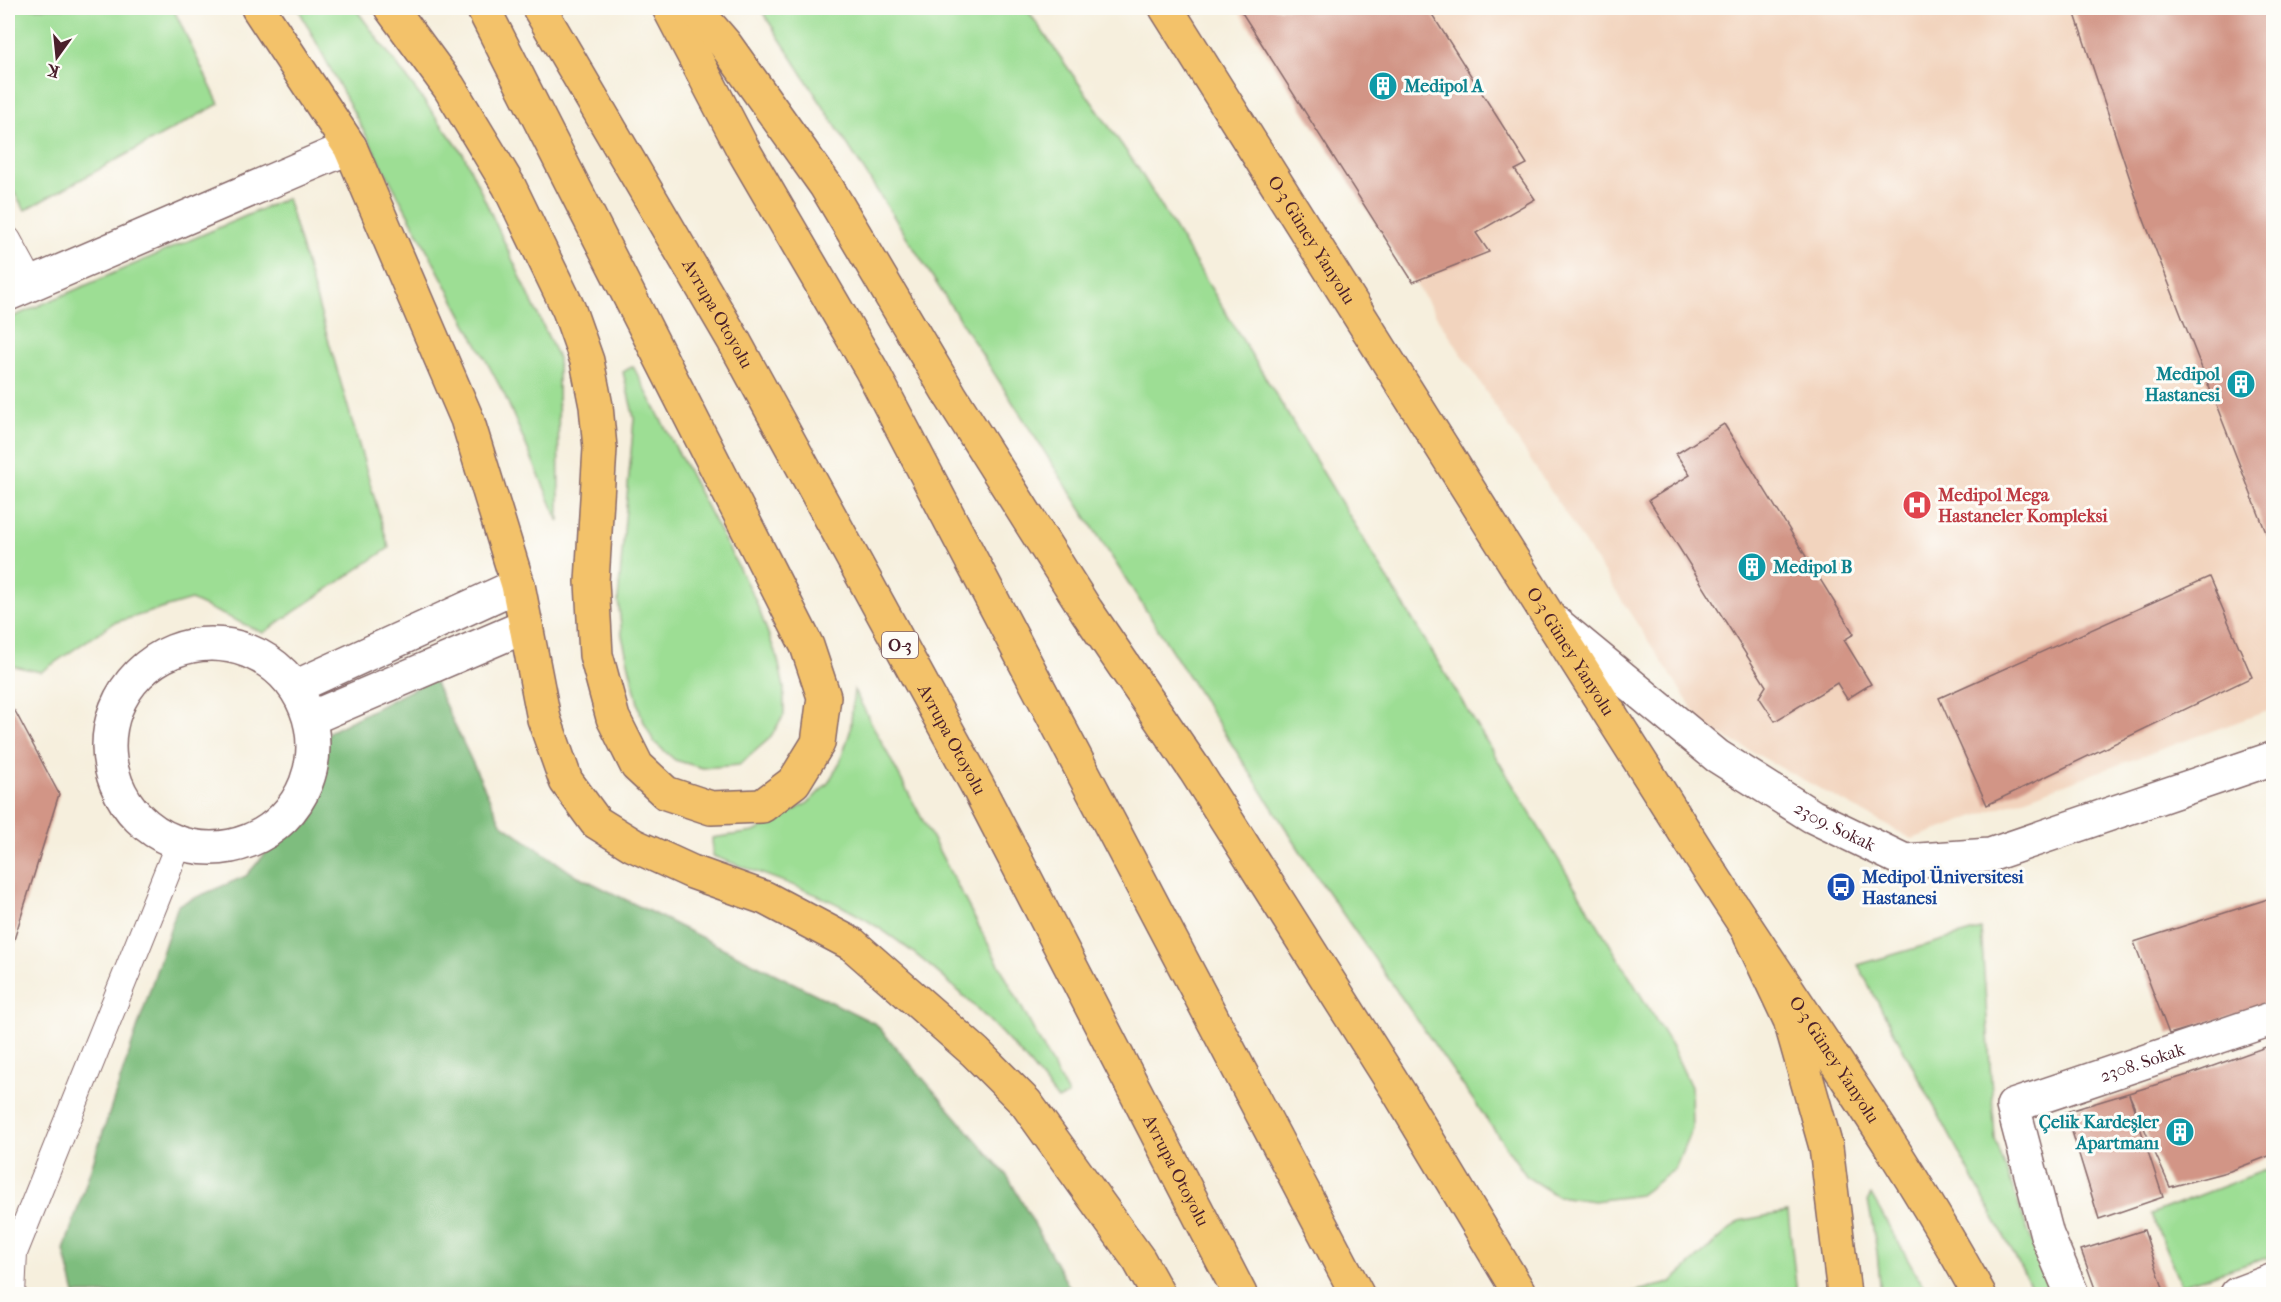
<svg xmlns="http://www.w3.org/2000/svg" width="2281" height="1302" font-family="'IM FELL French Canon',serif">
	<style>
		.built { fill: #f2d4be }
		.green { fill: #9dde94; stroke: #747e60; stroke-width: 1.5 }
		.forest { fill: #7ebd7e; stroke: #646e54; stroke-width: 1.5 }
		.building { fill: #d29586 }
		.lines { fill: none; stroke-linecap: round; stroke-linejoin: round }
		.lane-casing { stroke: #866869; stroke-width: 28 }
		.street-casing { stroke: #866869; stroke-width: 36 }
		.primary-casing { stroke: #866869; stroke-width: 36 }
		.highway-casing { stroke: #866869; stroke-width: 36 }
		.lane { stroke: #fff; stroke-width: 26 }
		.street { stroke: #fff; stroke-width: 33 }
		.primary { stroke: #f3c26a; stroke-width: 33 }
		.highway { stroke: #f3c26a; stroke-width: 33 }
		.labels { text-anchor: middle; stroke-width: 6; stroke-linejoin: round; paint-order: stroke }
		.shield { fill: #fdfcf7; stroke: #806168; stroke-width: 1.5 }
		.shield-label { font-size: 16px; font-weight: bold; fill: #4a1f2b }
		.culture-label { font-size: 18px; font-weight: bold; fill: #0d838f; stroke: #fdfcf7; text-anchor: start }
		.street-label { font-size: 18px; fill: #4a1f2b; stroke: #fdfcf7 }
		.health-label { font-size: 18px; font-weight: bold; fill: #be3a42; stroke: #fdfcf7; text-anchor: start }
		.transit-label { font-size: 18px; font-weight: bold; fill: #164399; stroke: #fdfcf7; text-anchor: start }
	</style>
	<rect width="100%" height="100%" fill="#fdfcf7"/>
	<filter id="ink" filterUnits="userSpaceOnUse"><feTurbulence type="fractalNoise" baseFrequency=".0167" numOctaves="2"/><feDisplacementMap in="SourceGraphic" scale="12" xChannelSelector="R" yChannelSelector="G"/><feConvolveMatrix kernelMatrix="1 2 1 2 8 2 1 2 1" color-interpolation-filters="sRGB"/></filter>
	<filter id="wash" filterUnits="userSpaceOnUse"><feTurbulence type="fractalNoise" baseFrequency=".008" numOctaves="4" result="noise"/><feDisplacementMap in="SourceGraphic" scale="24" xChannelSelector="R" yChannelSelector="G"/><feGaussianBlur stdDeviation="1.35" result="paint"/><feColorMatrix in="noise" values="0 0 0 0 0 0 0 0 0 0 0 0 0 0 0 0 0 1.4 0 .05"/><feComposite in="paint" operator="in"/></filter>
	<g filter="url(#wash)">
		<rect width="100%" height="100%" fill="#f6efdd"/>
		<path class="built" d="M 1236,8 L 2273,8 L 2273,709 L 1912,839 L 1703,725 Z"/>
		<g class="green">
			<path d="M 8,8 L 173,8 L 219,104 L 25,210 L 8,183 Z"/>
			<path d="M 298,8 L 355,8 L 464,155 L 558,358 L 559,522 L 505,396 Z"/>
			<path d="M 760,8 L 1026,8 L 1138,168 L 1671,1045 L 1691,1087 L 1692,1128 L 1675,1169 L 1640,1195 L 1594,1201 L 1557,1196 L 1527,1177 L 1313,871 Z"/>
			<path d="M 287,198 L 389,548 L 263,633 L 191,600 L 113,623 L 41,672 L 8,665 L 8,319 Z"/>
			<path d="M 633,366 L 755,599 L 778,660 L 784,688 L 784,715 L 770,738 L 739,765 L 702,768 L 675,760 L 654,742 L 641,716 L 622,636 L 618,599 L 634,418 L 623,372 Z"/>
			<path d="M 854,690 L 1068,1095 L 1058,1100 C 1007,1032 918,944 841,906 C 801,886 755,872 713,856 L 712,838 L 754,832 L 808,803 L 828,783 L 840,762 L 850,732 Z"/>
			<path d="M 1981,929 L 1995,1139 L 2051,1294 L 2035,1294 L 1858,965 Z"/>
			<path d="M 2273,1167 L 2273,1256 L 2181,1285 L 2151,1214 Z"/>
			<path d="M 1871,1195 L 1928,1294 L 1881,1294 L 1877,1251 L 1868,1200 Z"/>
			<path d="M 1788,1212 L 1797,1294 L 1625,1294 L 1670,1283 L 1739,1221 Z"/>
		</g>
		<path class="forest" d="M 433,679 L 501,823 L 572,873 L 876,1024 L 1008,1177 L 1073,1294 L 75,1294 L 64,1250 L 178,905 L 246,876 L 303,810 L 329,732 Z"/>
		<g id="blocks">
			<g class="building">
				<path d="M 1239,8 L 1428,8 L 1527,164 L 1515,170 L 1535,199 L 1476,233 L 1489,252 L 1413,282 Z"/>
				<path d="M 2073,8 L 2274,8 L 2274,553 L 2142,215 Z"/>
				<path d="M 1724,424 L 1854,634 L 1844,640 L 1871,684 L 1847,699 L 1837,683 L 1775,721 L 1759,697 L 1766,686 L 1649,500 L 1690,475 L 1676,454 Z"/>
				<path d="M 2209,577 L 2252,677 L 1987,805 L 1939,698 Z"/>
				<path d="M 8,708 L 15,711 L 59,794 L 8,959 Z"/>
				<path d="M 2274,897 L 2274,1000 L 2231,1016 L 2169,1034 L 2134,942 Z"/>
				<path d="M 2274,1044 L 2274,1154 L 2230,1171 L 2170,1187 L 2129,1094 L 2163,1197 L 2099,1219 L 2066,1112 L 2191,1074 Z"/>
				<path d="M 2144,1230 L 2165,1294 L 2097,1294 L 2081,1250 Z"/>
			</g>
		</g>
	</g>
	<g filter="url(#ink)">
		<use href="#blocks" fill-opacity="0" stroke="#866869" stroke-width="1.5"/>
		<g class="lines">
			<g class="lane-casing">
				<g id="lane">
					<path d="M 8,240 L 32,284"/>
					<path d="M 12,1294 L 14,1253 L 179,843"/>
				</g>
			</g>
			<g class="street-casing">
				<g id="street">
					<path d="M 8,294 L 350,147"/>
					<path id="s1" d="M 1557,624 L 1717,756 L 1812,816 L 1905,861 L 1990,855 L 2274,758"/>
					<circle cx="211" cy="746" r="102"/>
					<path d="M 295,687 L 518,585"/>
					<path d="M 311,718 L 526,626"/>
					<path id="s2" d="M 2072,1294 L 2047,1235 L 2013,1106 L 2274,1018"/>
					<path d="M 2237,1294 L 2274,1280"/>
				</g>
			</g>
			<g class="primary-casing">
				<g id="primary">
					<path d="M 258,8 L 350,147 L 467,419 L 518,585 L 526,626"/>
					<path id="s3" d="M 1166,8 C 1343,290 1521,574 1700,856 C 1793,1002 1896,1142 1979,1294"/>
				</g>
			</g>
			<g class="highway-casing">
				<g id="highway">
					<path d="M 391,8 L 449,87 L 509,186 L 569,310 L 587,361 L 596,406 L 600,448 L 592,582 L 596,655 L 613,718 L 637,766 L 666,793 L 711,808 L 762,806 L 794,782 L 818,743 L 824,697 L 807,646 L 483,8"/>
					<path id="s4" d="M 539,8 L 734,341 L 978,787 L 1240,1294"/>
					<path d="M 669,8 L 745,153 L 871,369 L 1357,1294"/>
					<path d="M 694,8 L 725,44 L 826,186 L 950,395 L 1086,610 L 1195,770 L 1400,1094 L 1520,1294"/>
					<path d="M 526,626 L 544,719 L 566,781 L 596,822 L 633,845 L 692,872 L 765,898 L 852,944 L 975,1052 L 1026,1103 L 1139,1260 L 1158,1294"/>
					<path d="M 1750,935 L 1790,1020 L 1826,1147 L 1844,1294"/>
				</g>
			</g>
			<use href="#lane" class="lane"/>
			<use href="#street" class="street"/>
			<use href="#primary" class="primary"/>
			<use href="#highway" class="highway"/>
		</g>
	</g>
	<defs>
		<g id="building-disc" transform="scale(1.5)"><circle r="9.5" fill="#0f9aa8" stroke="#fdfcf7"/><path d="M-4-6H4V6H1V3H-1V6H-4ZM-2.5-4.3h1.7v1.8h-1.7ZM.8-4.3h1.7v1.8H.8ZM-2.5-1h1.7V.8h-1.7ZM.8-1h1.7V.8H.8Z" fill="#fff"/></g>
		<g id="hospital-disc" transform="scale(1.5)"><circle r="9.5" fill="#e0444e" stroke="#fdfcf7"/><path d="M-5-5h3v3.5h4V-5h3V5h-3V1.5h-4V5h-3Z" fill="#fff"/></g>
		<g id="bus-disc" transform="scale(1.5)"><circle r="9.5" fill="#1a4fb4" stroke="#fdfcf7"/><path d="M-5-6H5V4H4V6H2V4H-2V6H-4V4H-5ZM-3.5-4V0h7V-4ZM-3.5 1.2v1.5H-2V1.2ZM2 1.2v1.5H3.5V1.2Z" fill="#fff"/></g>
	</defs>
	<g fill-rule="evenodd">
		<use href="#building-disc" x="1383" y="86"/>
		<use href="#building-disc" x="2241" y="384"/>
		<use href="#hospital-disc" x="1917" y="505"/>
		<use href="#building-disc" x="1752" y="567"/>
		<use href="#bus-disc" x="1841" y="887"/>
		<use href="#building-disc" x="2180" y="1132"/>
	</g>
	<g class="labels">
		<rect class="shield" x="882" y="632" width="36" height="26" rx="4.5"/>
		<g class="shield-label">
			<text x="900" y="651">O-3</text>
		</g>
		<g class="culture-label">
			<text x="1404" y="92">Medipol A</text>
			<text x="2220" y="380" text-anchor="end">Medipol<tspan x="2220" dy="21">Hastanesi</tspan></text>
			<text x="1773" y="573">Medipol B</text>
			<text x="2159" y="1128" text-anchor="end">Çelik Kardeşler<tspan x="2159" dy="21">Apartmanı</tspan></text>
		</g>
		<g class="street-label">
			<text dy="6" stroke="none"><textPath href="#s3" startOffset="274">O-3 Güney Yanyolu</textPath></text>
			<text dy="6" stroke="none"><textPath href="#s4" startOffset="354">Avrupa Otoyolu</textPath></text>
			<text dy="6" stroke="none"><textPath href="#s3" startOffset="760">O-3 Güney Yanyolu</textPath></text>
			<text dy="6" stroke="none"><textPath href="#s4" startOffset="840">Avrupa Otoyolu</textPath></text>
			<text dy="6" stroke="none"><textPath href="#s1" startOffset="345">2309. Sokak</textPath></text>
			<text dy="6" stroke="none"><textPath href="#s3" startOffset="1246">O-3 Güney Yanyolu</textPath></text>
			<text dy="6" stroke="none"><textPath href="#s2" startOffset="334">2308. Sokak</textPath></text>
			<text dy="6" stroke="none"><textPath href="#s4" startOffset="1326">Avrupa Otoyolu</textPath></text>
		</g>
		<g class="health-label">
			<text x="1938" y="501">Medipol Mega<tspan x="1938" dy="21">Hastaneler Kompleksi</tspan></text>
		</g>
		<g class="transit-label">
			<text x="1862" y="883">Medipol Üniversitesi<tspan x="1862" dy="21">Hastanesi</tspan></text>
		</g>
	</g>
	<rect width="2281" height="1302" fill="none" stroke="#fdfcf7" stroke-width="30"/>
	<g transform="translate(57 57) rotate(195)" stroke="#fdfcf7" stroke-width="4.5" paint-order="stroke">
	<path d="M0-4.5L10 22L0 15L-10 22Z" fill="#4a1f2b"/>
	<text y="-9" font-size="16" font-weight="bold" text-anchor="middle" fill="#4a1f2b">K</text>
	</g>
</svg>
